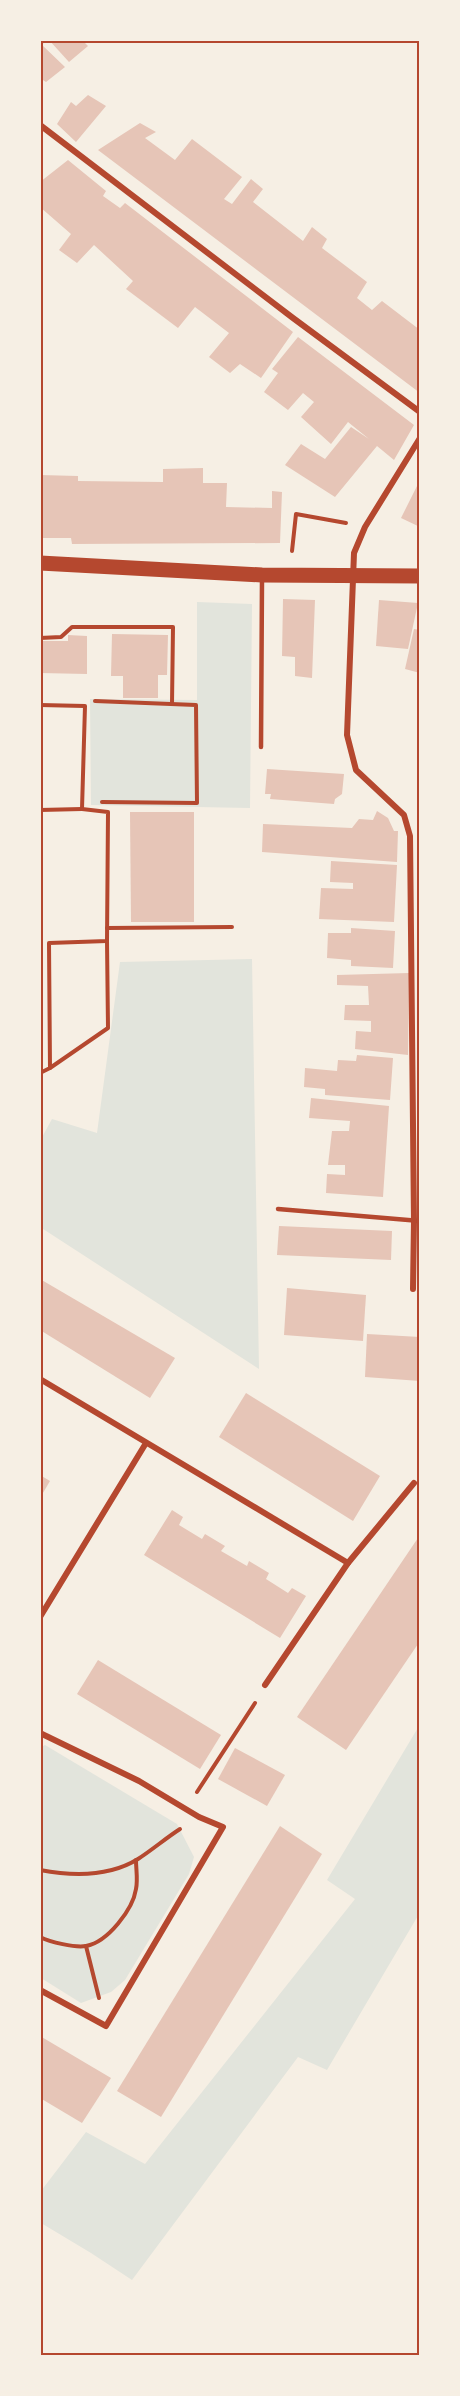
<svg xmlns="http://www.w3.org/2000/svg" width="460" height="2396" font-family="Lato,sans-serif">
	<style>
		.green { fill: #e2e4dc }
		.building { fill: #e6c5b7 }
		.lines { fill: none; stroke-linecap: round; stroke-linejoin: round }
		.path { stroke: #b5482f; stroke-width: 4 }
		.service { stroke: #b5482f; stroke-width: 4.5 }
		.minor { stroke: #b5482f; stroke-width: 6 }
		.primary { stroke: #b5482f; stroke-width: 15 }
		.neatline { fill: none; stroke: #b5482f; stroke-width: 2 }
	</style>
	<rect width="100%" height="100%" fill="#f6efe4"/>
	<g class="green">
		<path d="M 197,602 L 252,604 L 250,808 L 91,805 L 90,699 L 197,700 Z"/>
		<path d="M 252,959 L 259,1369 L 40,1227 L 41,1139 L 52,1119 L 97,1133 L 120,962 Z"/>
		<path d="M 419,1726 L 419,1914 L 327,2070 L 298,2057 L 132,2280 L 91,2253 L 41,2223 L 41,2191 L 86,2132 L 145,2164 L 355,1899 L 327,1880 Z"/>
		<path d="M 45,1745 L 177,1824 L 194,1857 L 189,1874 L 125,1980 L 111,1992 L 81,2003 L 41,1978 L 40,1748 Z"/>
	</g>
	<g class="building">
		<path d="M 40,40 L 46,40 L 42,45 L 65,67 L 46,82 L 40,78 Z"/>
		<path d="M 49,40 L 82,40 L 88,46 L 69,62 Z"/>
		<path d="M 88,95 L 106,106 L 76,142 L 57,124 L 71,102 L 76,106 Z"/>
		<path d="M 140,123 L 156,132 L 145,138 L 175,160 L 192,139 L 242,177 L 224,199 L 232,204 L 251,179 L 263,189 L 253,202 L 303,241 L 312,227 L 327,239 L 322,248 L 367,282 L 357,298 L 372,310 L 382,301 L 420,330 L 420,393 L 98,150 Z"/>
		<path d="M 68,160 L 106,191 L 103,196 L 120,208 L 125,203 L 293,332 L 261,378 L 240,364 L 230,373 L 209,357 L 229,333 L 195,307 L 178,328 L 126,289 L 133,281 L 94,245 L 77,263 L 59,250 L 71,234 L 40,207 L 40,182 Z"/>
		<path d="M 298,337 L 414,425 L 394,460 L 377,446 L 335,497 L 285,465 L 301,444 L 325,459 L 351,427 L 369,439 L 348,422 L 331,444 L 301,417 L 314,402 L 303,393 L 288,410 L 264,392 L 278,373 L 272,369 Z"/>
		<path d="M 203,468 L 203,483 L 227,483 L 226,507 L 272,508 L 272,491 L 282,492 L 280,543 L 72,544 L 71,538 L 40,538 L 40,475 L 78,476 L 78,481 L 163,482 L 163,469 Z"/>
		<path d="M 420,480 L 420,527 L 401,518 Z"/>
		<path d="M 283,599 L 315,600 L 312,678 L 295,676 L 295,657 L 282,656 Z"/>
		<path d="M 379,600 L 418,603 L 408,649 L 376,646 Z"/>
		<path d="M 414,629 L 420,630 L 420,673 L 405,669 Z"/>
		<path d="M 112,634 L 168,635 L 167,675 L 158,675 L 158,698 L 123,698 L 123,676 L 111,676 Z"/>
		<path d="M 68,635 L 87,636 L 87,674 L 40,673 L 40,641 L 68,641 Z"/>
		<path d="M 267,769 L 344,774 L 342,794 L 335,799 L 334,804 L 270,799 L 271,794 L 265,794 Z"/>
		<path d="M 377,811 L 388,818 L 394,831 L 398,831 L 397,862 L 262,852 L 263,824 L 352,828 L 359,819 L 373,820 Z"/>
		<path d="M 130,812 L 194,812 L 194,922 L 131,922 Z"/>
		<path d="M 331,861 L 397,865 L 394,922 L 319,919 L 321,888 L 353,889 L 353,883 L 330,882 Z"/>
		<path d="M 351,928 L 395,931 L 393,968 L 351,966 L 351,960 L 327,958 L 328,933 L 351,933 Z"/>
		<path d="M 409,973 L 408,1055 L 355,1049 L 356,1031 L 371,1032 L 371,1021 L 344,1020 L 345,1005 L 369,1005 L 368,986 L 337,985 L 337,975 Z"/>
		<path d="M 357,1055 L 393,1058 L 390,1100 L 325,1095 L 325,1089 L 304,1087 L 305,1068 L 337,1071 L 338,1060 L 356,1061 Z"/>
		<path d="M 311,1098 L 389,1106 L 383,1197 L 326,1193 L 327,1174 L 345,1175 L 345,1165 L 328,1165 L 332,1131 L 349,1131 L 350,1121 L 309,1118 Z"/>
		<path d="M 279,1226 L 392,1231 L 391,1260 L 277,1255 Z"/>
		<path d="M 40,1279 L 175,1358 L 150,1398 L 40,1330 Z"/>
		<path d="M 287,1288 L 366,1295 L 363,1341 L 284,1335 Z"/>
		<path d="M 367,1334 L 420,1337 L 420,1381 L 365,1377 Z"/>
		<path d="M 246,1393 L 380,1476 L 353,1521 L 219,1437 Z"/>
		<path d="M 40,1475 L 50,1481 L 40,1498 Z"/>
		<path d="M 172,1510 L 183,1517 L 179,1525 L 202,1539 L 205,1534 L 225,1546 L 221,1551 L 247,1566 L 249,1561 L 269,1573 L 266,1579 L 288,1593 L 292,1588 L 306,1596 L 280,1638 L 144,1555 Z"/>
		<path d="M 420,1535 L 420,1641 L 346,1750 L 297,1717 Z"/>
		<path d="M 98,1660 L 221,1735 L 200,1769 L 77,1694 Z"/>
		<path d="M 235,1748 L 285,1775 L 267,1806 L 218,1779 Z"/>
		<path d="M 280,1826 L 322,1854 L 161,2117 L 117,2091 Z"/>
		<path d="M 40,2036 L 111,2078 L 82,2123 L 40,2098 Z"/>
	</g>
	<g class="lines">
		<g class="path">
			<path d="M 292,551 L 296,514 L 346,523"/>
			<path d="M 40,638 L 61,637 L 72,627 L 173,627 L 172,704"/>
			<path d="M 95,701 L 196,705 L 197,803 L 102,802"/>
			<path d="M 40,705 L 85,706 L 82,809 L 108,812 L 107,941 L 49,943 L 50,1068 L 40,1073"/>
			<path d="M 40,810 L 82,809"/>
			<path d="M 107,928 L 232,927"/>
			<path d="M 50,1068 L 108,1028 L 107,941"/>
			<path d="M 197,1792 L 255,1703"/>
			<path d="M 40,1870 C 72,1876 109,1877 138,1859 C 152,1850 166,1838 180,1829"/>
			<path d="M 40,1937 C 50,1942 75,1948 86,1946 C 108,1942 133,1909 136,1889 C 138,1880 136,1869 136,1860"/>
			<path d="M 86,1946 L 99,1998"/>
		</g>
		<g class="service">
			<path d="M 261,747 L 262,579"/>
			<path d="M 278,1209 L 420,1221"/>
		</g>
		<g class="minor">
			<path d="M 40,125 L 293,318 L 420,412"/>
			<path d="M 413,1289 L 414,1221 L 410,836 L 404,815 L 356,770 L 347,735 L 354,553 L 365,527 L 420,438"/>
			<path d="M 40,1379 L 348,1563"/>
			<path d="M 40,1617 L 146,1443"/>
			<path d="M 265,1685 L 348,1563 L 414,1483"/>
			<path d="M 40,1733 L 139,1781 L 199,1817 L 223,1827 L 106,2026 L 40,1990"/>
		</g>
		<path class="primary" d="M 40,563 L 262,575 L 420,576"/>
	</g>
	<rect width="460" height="2396" fill="none" stroke="#f6efe4" stroke-width="84"/>
	<rect x="42" y="42" width="376" height="2312" class="neatline"/>
</svg>
